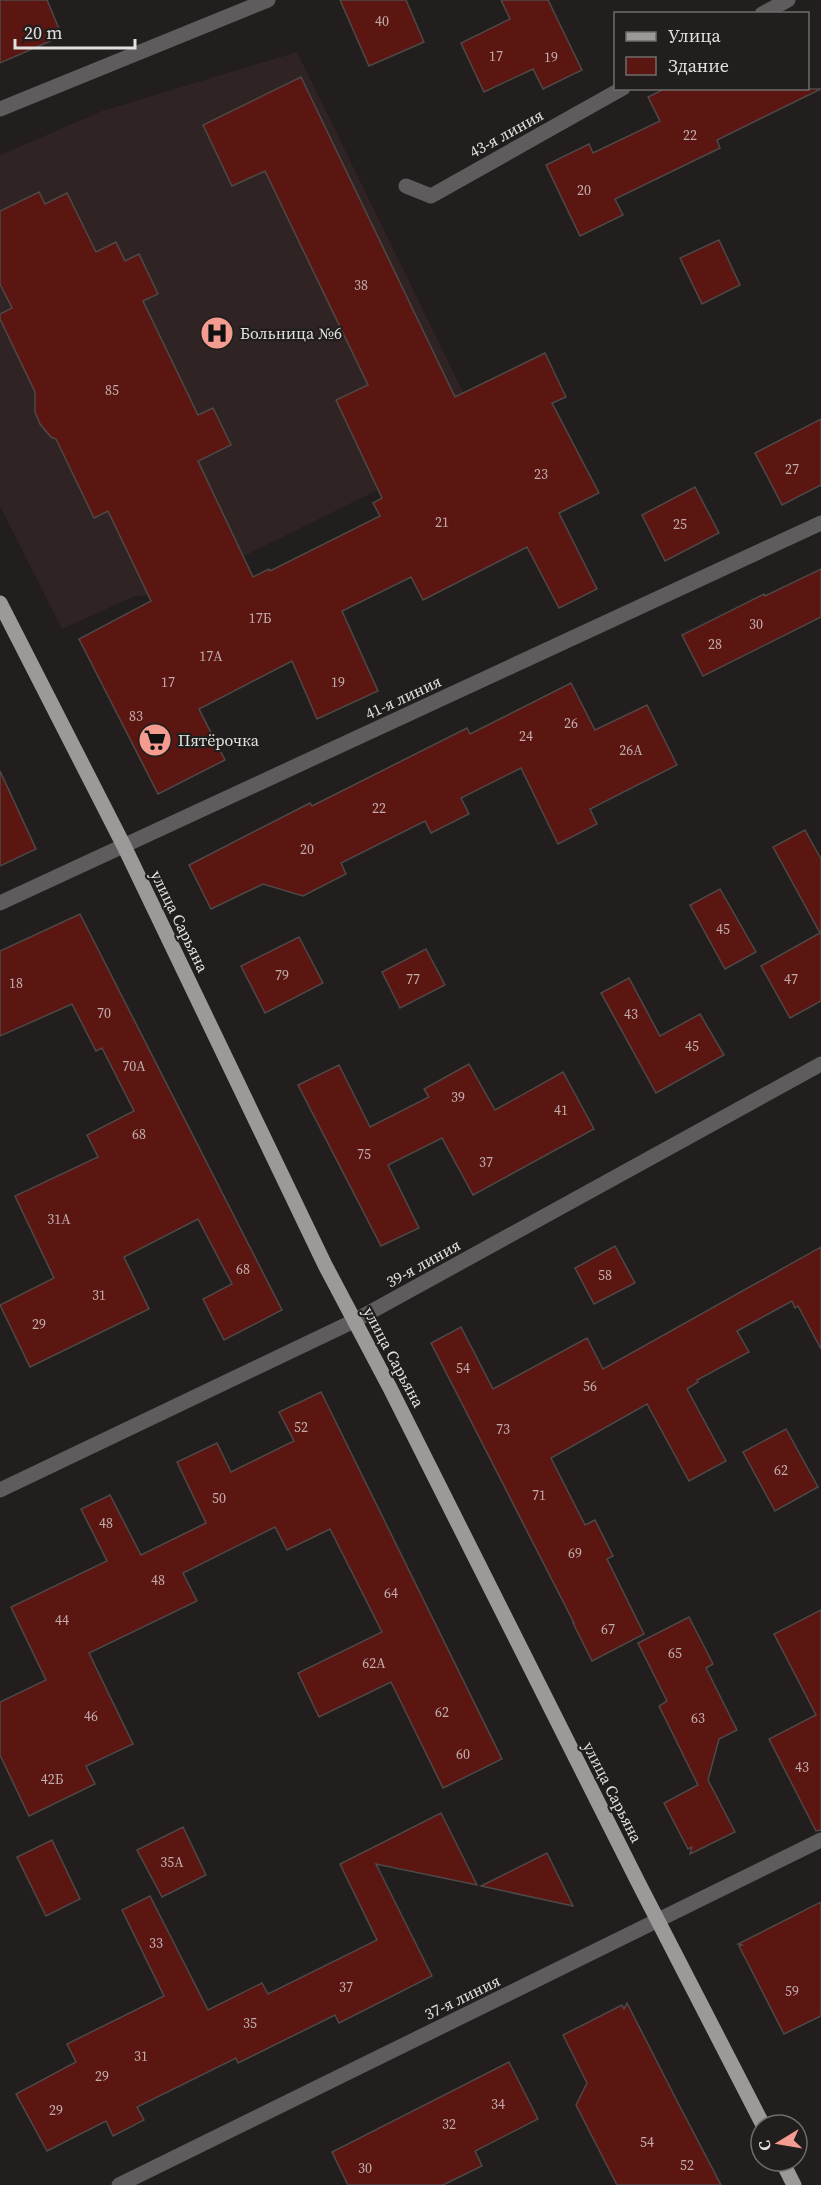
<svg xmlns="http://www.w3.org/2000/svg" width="821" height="2185" font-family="'Source Serif 4',serif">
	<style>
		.built { fill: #2f2423 }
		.building { fill: #5b1612; stroke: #4d4948; stroke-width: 1.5 }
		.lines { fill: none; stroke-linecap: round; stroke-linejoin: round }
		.minor { stroke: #5e5c5c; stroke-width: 15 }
		.major { stroke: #9d9999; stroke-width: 15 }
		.labels { text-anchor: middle; stroke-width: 4.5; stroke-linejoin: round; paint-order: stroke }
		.number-label { font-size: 14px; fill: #c1aeac }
		.street-label { font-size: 16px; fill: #e3e1e0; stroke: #211e1d }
		.poi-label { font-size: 16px; fill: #e3e1e0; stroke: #211e1d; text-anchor: start }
	</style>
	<rect width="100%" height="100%" fill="#211e1d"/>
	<path class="built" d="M 297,52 L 485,437 L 165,595 L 135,596 L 62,629 L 0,506 L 0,155 L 102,111 Z"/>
	<g class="building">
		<path d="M 0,0 L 47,0 L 62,36 L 0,63 Z"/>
		<path d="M 340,0 L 406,0 L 424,42 L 369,66 Z"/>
		<path d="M 501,0 L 548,0 L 582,70 L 543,89 L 533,69 L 484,92 L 461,43 L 510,19 Z"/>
		<path d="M 301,77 L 455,397 L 545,353 L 566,397 L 552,403 L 599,493 L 559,513 L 597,589 L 559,608 L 527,547 L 423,600 L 411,577 L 342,611 L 378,691 L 317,719 L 292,661 L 199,709 L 225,760 L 158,794 L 79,639 L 151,601 L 108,511 L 94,518 L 56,439 L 51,437 L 40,424 L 35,412 L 35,392 L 0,319 L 0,314 L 12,308 L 0,284 L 0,211 L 39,192 L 45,204 L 67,193 L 96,252 L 116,242 L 125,261 L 139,254 L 158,294 L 143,301 L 198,415 L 213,408 L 231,445 L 198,461 L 253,577 L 269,569 L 270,571 L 380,516 L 373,503 L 382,498 L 336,400 L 368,385 L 265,171 L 232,186 L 203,125 Z"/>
		<path d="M 666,88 L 821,89 L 717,140 L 720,148 L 615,199 L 623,215 L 580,236 L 546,165 L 589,144 L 593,153 L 660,121 L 648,97 Z"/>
		<path d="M 719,240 L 740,285 L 702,304 L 680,258 Z"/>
		<path d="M 821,419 L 821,485 L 782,505 L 755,453 Z"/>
		<path d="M 695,487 L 719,533 L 665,561 L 642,515 Z"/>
		<path d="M 821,569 L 821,617 L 703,676 L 682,635 L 764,594 L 765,596 Z"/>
		<path d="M 571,683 L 595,730 L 647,705 L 677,765 L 590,809 L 597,824 L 558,844 L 521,768 L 461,798 L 469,814 L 431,833 L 425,821 L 341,863 L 346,874 L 303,896 L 263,884 L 211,909 L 189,865 L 191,864 L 310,803 L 312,806 L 467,728 L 470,734 Z"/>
		<path d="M 0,771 L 36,849 L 0,866 Z"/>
		<path d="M 805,830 L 821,859 L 821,1001 L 790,1018 L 761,966 L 820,933 L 773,847 Z"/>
		<path d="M 720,889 L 756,952 L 725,969 L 690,905 Z"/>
		<path d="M 80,914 L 282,1310 L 224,1340 L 203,1299 L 232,1284 L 198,1219 L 124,1257 L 149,1309 L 30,1367 L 0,1305 L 54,1278 L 15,1196 L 98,1157 L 87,1135 L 134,1111 L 102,1048 L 96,1051 L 72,1004 L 0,1036 L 0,951 Z"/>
		<path d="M 299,937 L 323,983 L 265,1013 L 241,966 Z"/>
		<path d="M 426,949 L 445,985 L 400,1008 L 382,972 Z"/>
		<path d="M 629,978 L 660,1036 L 700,1014 L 724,1055 L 656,1093 L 601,993 Z"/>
		<path d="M 469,1064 L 495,1110 L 563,1072 L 594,1129 L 473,1195 L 442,1138 L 388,1165 L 419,1228 L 381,1246 L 298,1085 L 339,1065 L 370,1127 L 429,1097 L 424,1089 Z"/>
		<path d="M 615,1246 L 635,1283 L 594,1304 L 575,1268 Z"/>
		<path d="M 821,1247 L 821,1349 L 798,1306 L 795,1308 L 792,1301 L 737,1331 L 749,1352 L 697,1380 L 698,1382 L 687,1389 L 726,1461 L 689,1481 L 647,1404 L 551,1458 L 585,1525 L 595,1520 L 613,1556 L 607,1559 L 644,1634 L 592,1661 L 573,1623 L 574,1623 L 431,1343 L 461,1327 L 493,1389 L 587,1338 L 603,1369 Z"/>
		<path d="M 321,1392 L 502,1759 L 443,1788 L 391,1682 L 319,1717 L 298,1673 L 382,1632 L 330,1529 L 287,1550 L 275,1527 L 183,1573 L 197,1601 L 89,1653 L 133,1744 L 86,1766 L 95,1784 L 29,1816 L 0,1755 L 0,1702 L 46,1680 L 11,1607 L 107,1561 L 81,1509 L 110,1495 L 141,1555 L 206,1523 L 177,1462 L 217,1443 L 231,1472 L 294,1441 L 279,1412 Z"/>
		<path d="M 786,1429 L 818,1487 L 775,1511 L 743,1452 Z"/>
		<path d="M 821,1610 L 821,1830 L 816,1831 L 769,1739 L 816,1715 L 774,1634 Z"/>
		<path d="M 689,1617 L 713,1664 L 706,1668 L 737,1730 L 719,1739 L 708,1780 L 735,1832 L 690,1854 L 692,1847 L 688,1849 L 664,1803 L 698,1785 L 659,1706 L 667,1701 L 638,1643 Z"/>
		<path d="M 441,1813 L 477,1885 L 376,1864 L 432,1976 L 339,2023 L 335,2015 L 238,2063 L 236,2058 L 137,2107 L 144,2120 L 113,2136 L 106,2121 L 47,2151 L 16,2094 L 76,2062 L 67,2044 L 164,1996 L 122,1910 L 150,1896 L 208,2010 L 262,1983 L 268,1994 L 377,1940 L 340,1864 Z"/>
		<path d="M 183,1827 L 206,1875 L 162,1897 L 137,1850 Z"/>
		<path d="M 52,1840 L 80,1899 L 46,1916 L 17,1857 Z"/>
		<path d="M 547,1853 L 573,1906 L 481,1886 Z"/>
		<path d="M 821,1902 L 821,2016 L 784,2034 L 739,1946 L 742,1945 L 738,1944 Z"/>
		<path d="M 627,2003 L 675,2097 L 721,2185 L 617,2185 L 576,2105 L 587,2083 L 563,2035 L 622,2005 L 624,2009 Z"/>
		<path d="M 509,2062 L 538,2119 L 475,2151 L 482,2166 L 443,2185 L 348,2185 L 332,2152 Z"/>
	</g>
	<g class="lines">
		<g class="minor">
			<path d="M 762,14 L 788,0"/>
			<path d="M 0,109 L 268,0"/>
			<path d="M 406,186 L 431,196 L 623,88"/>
			<path d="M 0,903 L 821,523"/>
			<path d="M 0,1490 L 354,1321 L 821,1064"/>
			<path d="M 119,2185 L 821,1840"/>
		</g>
		<g class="major">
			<path d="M 0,603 L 124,846 L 325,1265 L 390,1388 L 638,1882 L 763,2125"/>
			<path d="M 782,2161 L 794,2185"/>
		</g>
	</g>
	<defs>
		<g id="hospital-disc" transform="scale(1.725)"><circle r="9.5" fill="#f59c91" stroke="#211e1d"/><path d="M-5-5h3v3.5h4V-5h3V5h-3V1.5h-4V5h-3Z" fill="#111"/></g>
		<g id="supermarket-disc" transform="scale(1.725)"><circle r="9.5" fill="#f59c91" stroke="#211e1d"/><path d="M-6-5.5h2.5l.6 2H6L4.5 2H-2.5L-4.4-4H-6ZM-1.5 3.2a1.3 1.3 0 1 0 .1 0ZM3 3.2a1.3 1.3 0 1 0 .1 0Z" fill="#111"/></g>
	</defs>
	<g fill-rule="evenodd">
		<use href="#hospital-disc" x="217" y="333"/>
		<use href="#supermarket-disc" x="155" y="740"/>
	</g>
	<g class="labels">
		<g class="number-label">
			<text x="382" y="26">40</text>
			<text x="496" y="61">17</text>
			<text x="551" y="62">19</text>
			<text x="690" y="140">22</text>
			<text x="584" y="195">20</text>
			<text x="361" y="290">38</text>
			<text x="112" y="395">85</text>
			<text x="792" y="474">27</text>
			<text x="541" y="479">23</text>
			<text x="442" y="527">21</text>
			<text x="680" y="529">25</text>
			<text x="260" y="623">17Б</text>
			<text x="756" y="629">30</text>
			<text x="715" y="649">28</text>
			<text x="211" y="661">17А</text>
			<text x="168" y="687">17</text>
			<text x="338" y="687">19</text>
			<text x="136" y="721">83</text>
			<text x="571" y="728">26</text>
			<text x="526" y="741">24</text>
			<text x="631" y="755">26А</text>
			<text x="379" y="813">22</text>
			<text x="307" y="854">20</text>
			<text x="723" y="934">45</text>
			<text x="282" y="980">79</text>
			<text x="413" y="984">77</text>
			<text x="791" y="984">47</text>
			<text x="16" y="988">18</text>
			<text x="104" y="1018">70</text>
			<text x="631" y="1019">43</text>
			<text x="692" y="1051">45</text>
			<text x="134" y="1071">70А</text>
			<text x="458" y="1102">39</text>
			<text x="561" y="1115">41</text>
			<text x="139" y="1139">68</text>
			<text x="364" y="1159">75</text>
			<text x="486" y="1167">37</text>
			<text x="59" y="1224">31А</text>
			<text x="243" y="1274">68</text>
			<text x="605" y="1280">58</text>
			<text x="99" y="1300">31</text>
			<text x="39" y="1329">29</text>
			<text x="463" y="1373">54</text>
			<text x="590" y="1391">56</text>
			<text x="301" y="1432">52</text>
			<text x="503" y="1434">73</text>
			<text x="781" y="1475">62</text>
			<text x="539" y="1500">71</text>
			<text x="219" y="1503">50</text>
			<text x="106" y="1528">48</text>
			<text x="575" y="1558">69</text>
			<text x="158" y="1585">48</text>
			<text x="391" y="1598">64</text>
			<text x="62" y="1625">44</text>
			<text x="608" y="1634">67</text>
			<text x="675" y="1658">65</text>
			<text x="374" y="1668">62А</text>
			<text x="442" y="1717">62</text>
			<text x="91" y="1721">46</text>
			<text x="698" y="1723">63</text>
			<text x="463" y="1759">60</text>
			<text x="802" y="1772">43</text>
			<text x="52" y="1784">42Б</text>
			<text x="172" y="1867">35А</text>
			<text x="156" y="1948">33</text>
			<text x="346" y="1992">37</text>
			<text x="792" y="1996">59</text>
			<text x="250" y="2028">35</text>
			<text x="141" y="2061">31</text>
			<text x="102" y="2081">29</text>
			<text x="498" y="2109">34</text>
			<text x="56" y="2115">29</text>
			<text x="449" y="2129">32</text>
			<text x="647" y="2147">54</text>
			<text x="687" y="2170">52</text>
			<text x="365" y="2173">30</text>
		</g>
		<g class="street-label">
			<text transform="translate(506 133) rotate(-29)" y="6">43-я линия</text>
			<text transform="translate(403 697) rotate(-25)" y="6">41-я линия</text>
			<text transform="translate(180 921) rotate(64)" y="6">улица Сарьяна</text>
			<text transform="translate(423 1263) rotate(-29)" y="6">39-я линия</text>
			<text transform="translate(394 1357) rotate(62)" y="6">улица Сарьяна</text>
			<text transform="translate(613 1792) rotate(63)" y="6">улица Сарьяна</text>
			<text transform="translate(462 1997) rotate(-26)" y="6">37-я линия</text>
		</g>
		<g class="poi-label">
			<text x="240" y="339">Больница №6</text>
			<text x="178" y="746">Пятёрочка</text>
		</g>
	</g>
	<rect x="614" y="12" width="195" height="78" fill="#211e1d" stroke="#6f6c6b" stroke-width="1.5"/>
	<rect x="626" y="32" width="30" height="9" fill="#9d9999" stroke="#6f6c6b" stroke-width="1.5"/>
	<text x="668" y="42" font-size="18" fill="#e3e1e0">Улица</text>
	<rect x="626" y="57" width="30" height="18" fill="#5b1612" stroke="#6f6c6b" stroke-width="1.5"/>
	<text x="668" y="72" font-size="18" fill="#e3e1e0">Здание</text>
	<g transform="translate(779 2143) rotate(259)"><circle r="28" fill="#211e1d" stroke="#6f6c6b" stroke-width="1.5"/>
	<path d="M0-4.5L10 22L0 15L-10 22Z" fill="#f59c91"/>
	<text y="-9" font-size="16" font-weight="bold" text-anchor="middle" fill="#e3e1e0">С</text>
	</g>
	<path d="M15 39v9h120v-9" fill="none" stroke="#e3e1e0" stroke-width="3"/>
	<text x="24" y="39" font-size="18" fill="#e3e1e0" stroke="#211e1d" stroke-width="4.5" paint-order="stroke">20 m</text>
</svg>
